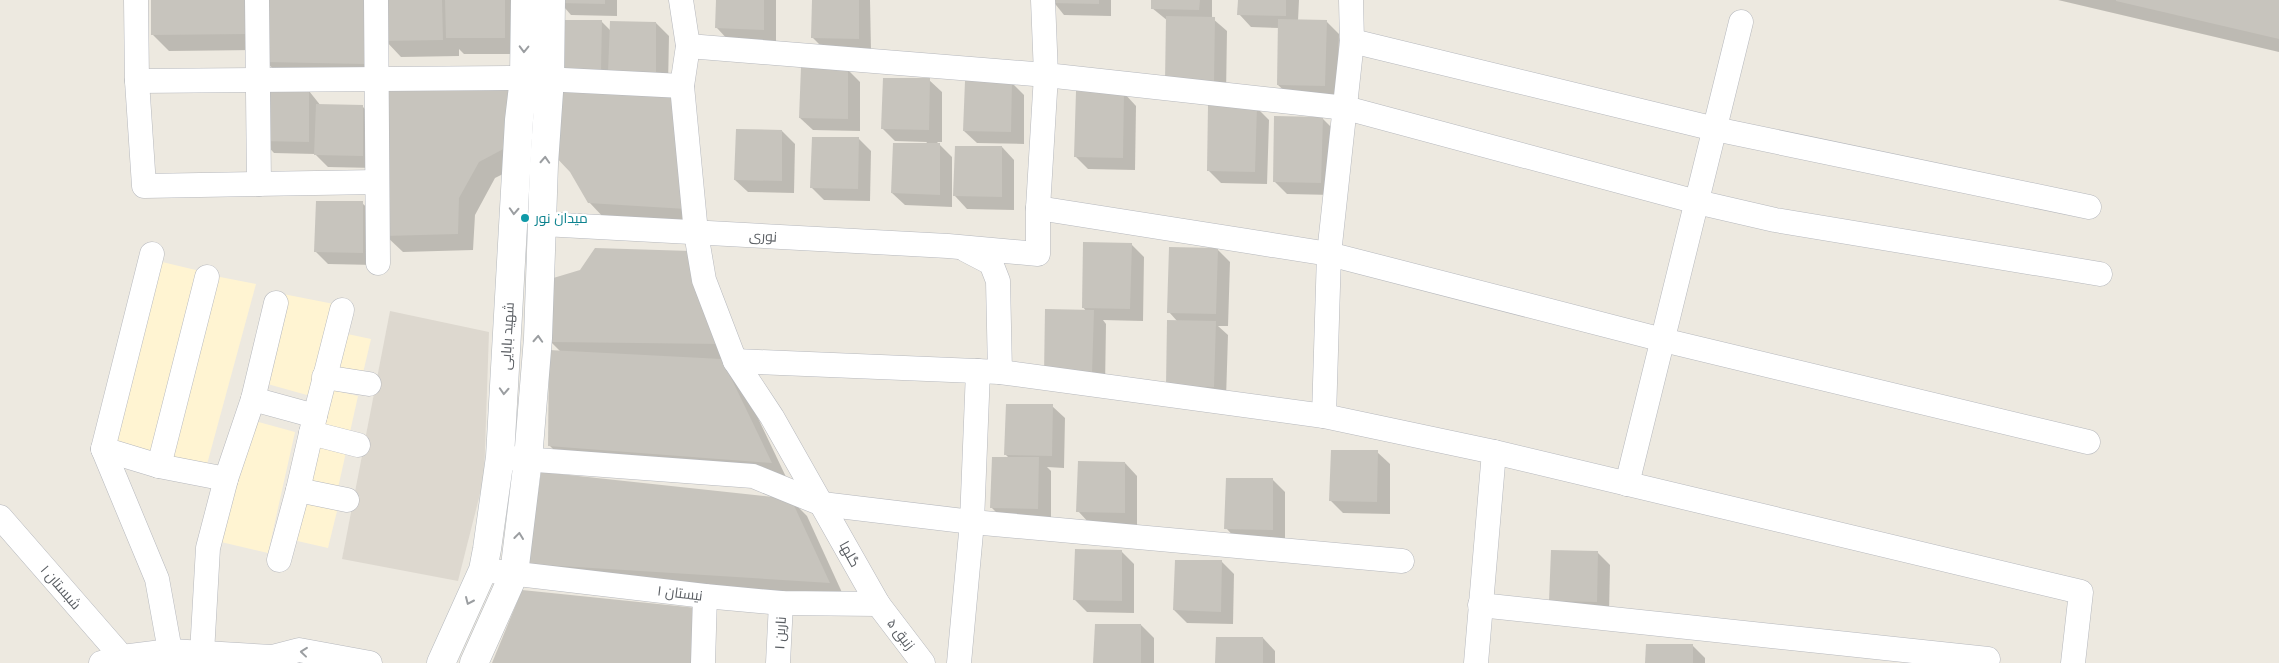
<svg xmlns="http://www.w3.org/2000/svg" width="2279" height="663" font-family="'Varela Round',Cairo,sans-serif">
	<style>
		.commercial { fill: #fff4d2 }
		.education { fill: #ddd8cf }
		.shadow { fill: #0003 }
		.building { fill: #c7c4bd }
		.lines { fill: none; stroke-linecap: round; stroke-linejoin: round }
		.street-casing { stroke: #b6b8bd; stroke-width: 25 }
		.secondary-casing { stroke: #b4b8bd; stroke-width: 29 }
		.street { stroke: #fff; stroke-width: 24 }
		.secondary { stroke: #fff; stroke-width: 28 }
		.oneway { stroke: #9b9ea1 }
		.culture-dot { fill: #0f9aa8; stroke: #fff; stroke-width: 2 }
		.labels { text-anchor: middle; stroke-width: 4.5; stroke-linejoin: round; paint-order: stroke }
		.culture-label { font-size: 14px; fill: #0d838f; stroke: #fff; text-anchor: start }
		.street-label { font-size: 14px; fill: #595d62; stroke: #fff }
	</style>
	<rect width="100%" height="100%" fill="#ede9e0"/>
	<g class="commercial">
		<path d="M 158,261 L 200,271 L 151,457 L 109,444 Z"/>
		<path d="M 215,276 L 256,284 L 206,468 L 169,461 Z"/>
		<path d="M 283,294 L 334,304 L 314,397 L 264,383 Z"/>
		<path d="M 338,332 L 371,339 L 363,373 L 329,367 Z"/>
		<path d="M 328,389 L 358,396 L 350,432 L 318,427 Z"/>
		<path d="M 251,420 L 295,432 L 268,553 L 221,542 Z"/>
		<path d="M 316,444 L 346,452 L 338,488 L 305,482 Z"/>
		<path d="M 303,498 L 338,507 L 328,548 L 293,540 Z"/>
	</g>
	<path class="education" d="M 390,311 L 489,332 L 484,478 L 458,581 L 342,559 Z"/>
	<g class="shadow">
		<path d="M 152,0 L 381,0 L 380,79 L 283,78 L 266,62 L 266,50 L 169,51 L 153,35 Z"/>
		<path d="M 384,0 L 520,0 L 521,54 L 464,54 L 459,49 L 459,56 L 401,57 L 385,40 Z"/>
		<path d="M 558,0 L 617,0 L 617,16 L 571,15 Z"/>
		<path d="M 718,0 L 776,0 L 776,42 L 729,41 L 717,28 Z"/>
		<path d="M 813,0 L 870,0 L 871,51 L 825,50 L 812,37 Z"/>
		<path d="M 1052,0 L 1111,0 L 1111,16 L 1064,15 Z"/>
		<path d="M 1152,0 L 1212,0 L 1212,18 L 1227,31 L 1226,95 L 1179,94 L 1168,21 L 1152,8 Z"/>
		<path d="M 1239,0 L 1299,0 L 1298,21 L 1327,22 L 1339,34 L 1338,98 L 1291,97 L 1278,85 L 1279,28 L 1251,27 L 1239,14 Z"/>
		<path d="M 2058,0 L 2279,0 L 2279,52 Z"/>
		<path d="M 601,21 L 611,31 L 656,23 L 669,36 L 668,86 L 567,82 Z"/>
		<path d="M 847,69 L 860,82 L 860,131 L 813,130 L 800,118 Z"/>
		<path d="M 929,80 L 942,92 L 942,142 L 937,142 L 952,157 L 952,207 L 905,205 L 892,193 L 927,142 L 895,141 L 882,128 Z"/>
		<path d="M 1011,82 L 1024,95 L 1024,144 L 977,143 L 964,131 Z"/>
		<path d="M 559,87 L 702,225 L 605,219 L 589,202 Z"/>
		<path d="M 309,91 L 321,106 L 362,106 L 375,119 L 375,168 L 328,167 L 315,154 L 274,153 L 262,140 Z"/>
		<path d="M 1124,93 L 1136,106 L 1135,170 L 1088,169 L 1075,156 Z"/>
		<path d="M 528,103 L 527,162 L 495,178 L 475,215 L 473,250 L 403,252 L 386,236 Z"/>
		<path d="M 1256,107 L 1269,120 L 1267,184 L 1221,183 L 1208,170 Z"/>
		<path d="M 1322,118 L 1335,131 L 1333,195 L 1287,194 L 1274,181 Z"/>
		<path d="M 782,131 L 795,144 L 794,193 L 748,192 L 735,180 Z"/>
		<path d="M 858,138 L 871,151 L 870,201 L 824,200 L 811,187 Z"/>
		<path d="M 1002,147 L 1014,160 L 1014,210 L 967,209 L 955,196 Z"/>
		<path d="M 362,203 L 375,215 L 375,265 L 328,264 L 315,251 Z"/>
		<path d="M 1131,244 L 1144,257 L 1143,321 L 1103,320 L 1106,324 L 1105,387 L 1058,387 L 1086,311 L 1083,307 Z"/>
		<path d="M 1217,249 L 1230,262 L 1228,326 L 1218,326 L 1228,335 L 1226,399 L 1180,398 L 1178,322 L 1169,312 Z"/>
		<path d="M 690,252 L 738,376 L 787,479 L 566,462 L 549,445 L 561,352 L 551,342 Z"/>
		<path d="M 1052,406 L 1065,418 L 1064,468 L 1047,467 L 1051,471 L 1051,521 L 1004,520 L 991,507 L 1009,458 L 1005,454 Z"/>
		<path d="M 1377,452 L 1390,464 L 1390,514 L 1343,513 L 1330,500 Z"/>
		<path d="M 1125,463 L 1137,476 L 1137,525 L 1090,524 L 1078,511 Z"/>
		<path d="M 1273,480 L 1285,492 L 1285,542 L 1238,541 L 1226,528 Z"/>
		<path d="M 791,500 L 807,516 L 845,599 L 546,580 L 529,563 Z"/>
		<path d="M 1121,551 L 1134,564 L 1134,613 L 1087,612 L 1074,599 Z"/>
		<path d="M 1597,552 L 1610,565 L 1609,614 L 1550,601 Z"/>
		<path d="M 1221,561 L 1234,574 L 1233,624 L 1187,623 L 1174,610 Z"/>
		<path d="M 1141,625 L 1154,638 L 1154,663 L 1094,663 Z"/>
		<path d="M 1263,638 L 1275,651 L 1275,663 L 1217,663 Z"/>
		<path d="M 1692,645 L 1705,658 L 1705,663 L 1647,663 Z"/>
	</g>
	<g class="building">
		<path d="M 151,0 L 249,0 L 250,34 L 151,35 Z"/>
		<path d="M 266,0 L 365,0 L 364,64 L 265,62 Z"/>
		<path d="M 383,0 L 442,0 L 443,40 L 383,41 Z"/>
		<path d="M 445,0 L 505,0 L 505,38 L 446,38 Z"/>
		<path d="M 557,0 L 605,0 L 605,4 L 557,3 Z"/>
		<path d="M 716,0 L 764,0 L 764,30 L 715,28 Z"/>
		<path d="M 812,0 L 859,0 L 859,39 L 811,38 Z"/>
		<path d="M 1050,0 L 1099,0 L 1099,4 L 1050,3 Z"/>
		<path d="M 1151,0 L 1200,0 L 1199,10 L 1151,9 Z"/>
		<path d="M 1238,0 L 1286,0 L 1286,16 L 1237,15 Z"/>
		<path d="M 2116,0 L 2279,0 L 2279,39 L 2116,1 Z"/>
		<path d="M 1166,16 L 1215,17 L 1214,83 L 1165,82 Z"/>
		<path d="M 1278,19 L 1327,20 L 1325,86 L 1277,85 Z"/>
		<path d="M 555,20 L 602,20 L 601,71 L 553,70 Z"/>
		<path d="M 610,21 L 656,22 L 656,73 L 608,72 Z"/>
		<path d="M 801,67 L 848,68 L 848,119 L 799,118 Z"/>
		<path d="M 883,78 L 930,78 L 929,130 L 881,129 Z"/>
		<path d="M 965,81 L 1012,81 L 1011,132 L 963,131 Z"/>
		<path d="M 512,86 L 511,145 L 479,162 L 459,198 L 458,234 L 385,236 L 384,87 Z"/>
		<path d="M 558,86 L 674,91 L 686,209 L 588,203 L 570,172 L 553,154 Z"/>
		<path d="M 262,90 L 309,90 L 309,142 L 260,141 Z"/>
		<path d="M 1076,91 L 1124,92 L 1123,158 L 1074,157 Z"/>
		<path d="M 316,104 L 363,105 L 363,156 L 314,155 Z"/>
		<path d="M 1208,105 L 1257,106 L 1255,172 L 1207,171 Z"/>
		<path d="M 1274,116 L 1323,117 L 1321,183 L 1273,182 Z"/>
		<path d="M 736,129 L 782,130 L 782,181 L 734,180 Z"/>
		<path d="M 812,137 L 859,137 L 858,189 L 810,188 Z"/>
		<path d="M 893,143 L 940,143 L 940,195 L 891,193 Z"/>
		<path d="M 955,146 L 1002,146 L 1002,197 L 953,196 Z"/>
		<path d="M 316,201 L 363,201 L 363,253 L 314,252 Z"/>
		<path d="M 1083,242 L 1132,243 L 1130,309 L 1082,308 Z"/>
		<path d="M 1169,247 L 1218,248 L 1216,314 L 1167,313 Z"/>
		<path d="M 595,248 L 691,251 L 722,344 L 550,342 L 550,279 L 580,270 Z"/>
		<path d="M 1045,309 L 1094,310 L 1092,375 L 1044,375 Z"/>
		<path d="M 1167,320 L 1216,321 L 1214,387 L 1166,386 Z"/>
		<path d="M 549,350 L 722,359 L 772,463 L 548,446 Z"/>
		<path d="M 1006,404 L 1053,404 L 1052,456 L 1004,455 Z"/>
		<path d="M 1331,450 L 1378,450 L 1377,502 L 1329,501 Z"/>
		<path d="M 992,457 L 1039,457 L 1038,509 L 990,508 Z"/>
		<path d="M 1078,461 L 1125,462 L 1125,513 L 1076,512 Z"/>
		<path d="M 541,472 L 791,499 L 830,583 L 528,564 Z"/>
		<path d="M 1226,478 L 1273,478 L 1273,530 L 1224,529 Z"/>
		<path d="M 1075,549 L 1122,550 L 1122,601 L 1073,600 Z"/>
		<path d="M 1551,550 L 1598,551 L 1597,602 L 1549,601 Z"/>
		<path d="M 1175,560 L 1222,560 L 1221,612 L 1173,610 Z"/>
		<path d="M 522,590 L 697,608 L 691,663 L 492,663 Z"/>
		<path d="M 1095,624 L 1141,624 L 1141,663 L 1093,663 Z"/>
		<path d="M 1216,637 L 1263,637 L 1263,663 L 1215,663 Z"/>
		<path d="M 1646,644 L 1693,644 L 1693,663 L 1645,663 Z"/>
	</g>
	<g class="lines">
		<g class="street-casing">
			<g id="street">
				<path d="M 136,0 L 137,81 L 144,186 L 377,182"/>
				<path d="M 257,0 L 259,184"/>
				<path d="M 376,0 L 378,263"/>
				<path d="M 681,0 L 688,46 L 682,86 L 696,233 L 704,280 L 735,361 L 772,417 L 878,604 L 923,663"/>
				<path d="M 1043,0 L 1046,75 L 1346,108 L 1697,202 L 1775,220 L 2100,274"/>
				<path d="M 1352,41 L 1715,129 L 2089,207"/>
				<path d="M 137,81 L 524,78 L 682,86"/>
				<path d="M 1038,208 L 1329,254 L 1663,340 L 2088,442"/>
				<path d="M 543,224 L 948,246 L 1038,254 L 1038,208 L 1046,75 L 688,46"/>
				<path d="M 966,250 L 991,263 L 998,281 L 1000,372"/>
				<path d="M 152,254 L 103,449 L 157,579 L 170,651"/>
				<path d="M 735,361 L 1000,372 L 1324,416 L 1494,452 L 2081,592 L 2073,663"/>
				<path d="M 324,377 L 369,384"/>
				<path d="M 253,399 L 315,416 L 298,490 L 279,560"/>
				<path d="M 315,416 L 342,310"/>
				<path d="M 1324,416 L 1329,254 L 1352,41 L 1351,0"/>
				<path d="M 311,433 L 358,445"/>
				<path d="M 103,449 L 159,466 L 226,479"/>
				<path d="M 509,458 L 753,476 L 822,504 L 972,522 L 1402,561"/>
				<path d="M 159,466 L 207,277"/>
				<path d="M 1627,484 L 1741,22"/>
				<path d="M 298,490 L 347,500"/>
				<path d="M 0,517 L 122,657"/>
				<path d="M 483,570 L 705,596 L 781,603 L 878,604"/>
				<path d="M 1480,605 L 1988,659"/>
				<path d="M 202,653 L 208,548 L 226,479 L 253,399 L 276,303"/>
				<path d="M 101,663 L 122,657 L 170,651 L 272,657 L 299,650 L 370,663"/>
				<path d="M 703,663 L 705,596"/>
				<path d="M 778,663 L 781,603"/>
				<path d="M 959,663 L 972,522 L 978,371"/>
				<path d="M 1476,663 L 1494,452"/>
			</g>
		</g>
		<g class="secondary-casing">
			<g id="secondary">
				<path d="M 441,663 L 483,570 L 487,549 L 500,457 L 519,120 L 524,78 L 525,0"/>
				<path d="M 474,663 L 514,574 L 528,459 L 538,338 L 544,164 L 550,78 L 551,0"/>
			</g>
		</g>
		<use href="#street" class="street"/>
		<use href="#secondary" class="secondary"/>
	</g>
	<defs><path id="oneway-chevron" d="M-2-3.5L2.5 0L-2 3.5" fill="none" stroke-width="1.6" stroke-linecap="round" stroke-linejoin="round" transform="scale(1.25)"/></defs>
	<g class="oneway">
		<use href="#oneway-chevron" transform="translate(524 49) rotate(91)"/>
		<use href="#oneway-chevron" transform="translate(545 160) rotate(-87)"/>
		<use href="#oneway-chevron" transform="translate(514 211) rotate(93)"/>
		<use href="#oneway-chevron" transform="translate(538 339) rotate(-87)"/>
		<use href="#oneway-chevron" transform="translate(504 391) rotate(93)"/>
		<use href="#oneway-chevron" transform="translate(519 536) rotate(-83)"/>
		<use href="#oneway-chevron" transform="translate(469 601) rotate(114)"/>
		<use href="#oneway-chevron" transform="translate(304 652) rotate(-174)"/>
	</g>
	<circle class="culture-dot" cx="525" cy="218" r="5"/>
	<g class="labels">
		<g class="culture-label">
			<text x="535" y="223">میدان نور</text>
		</g>
		<g class="street-label">
			<text transform="translate(763 236) rotate(3)" y="5">نوری</text>
			<text transform="translate(507 336) rotate(-87)" y="5">شهید بابایی</text>
			<text transform="translate(850 554) rotate(61)" y="5">گلها</text>
			<text transform="translate(61 587) rotate(49)" y="5">شبستان ۱</text>
			<text transform="translate(680 593) rotate(7)" y="5">نیستان ۱</text>
			<text transform="translate(780 633) rotate(-87)" y="5">نارین ۱</text>
			<text transform="translate(901 634) rotate(52)" y="5">زنبق ۵</text>
		</g>
	</g>
</svg>
